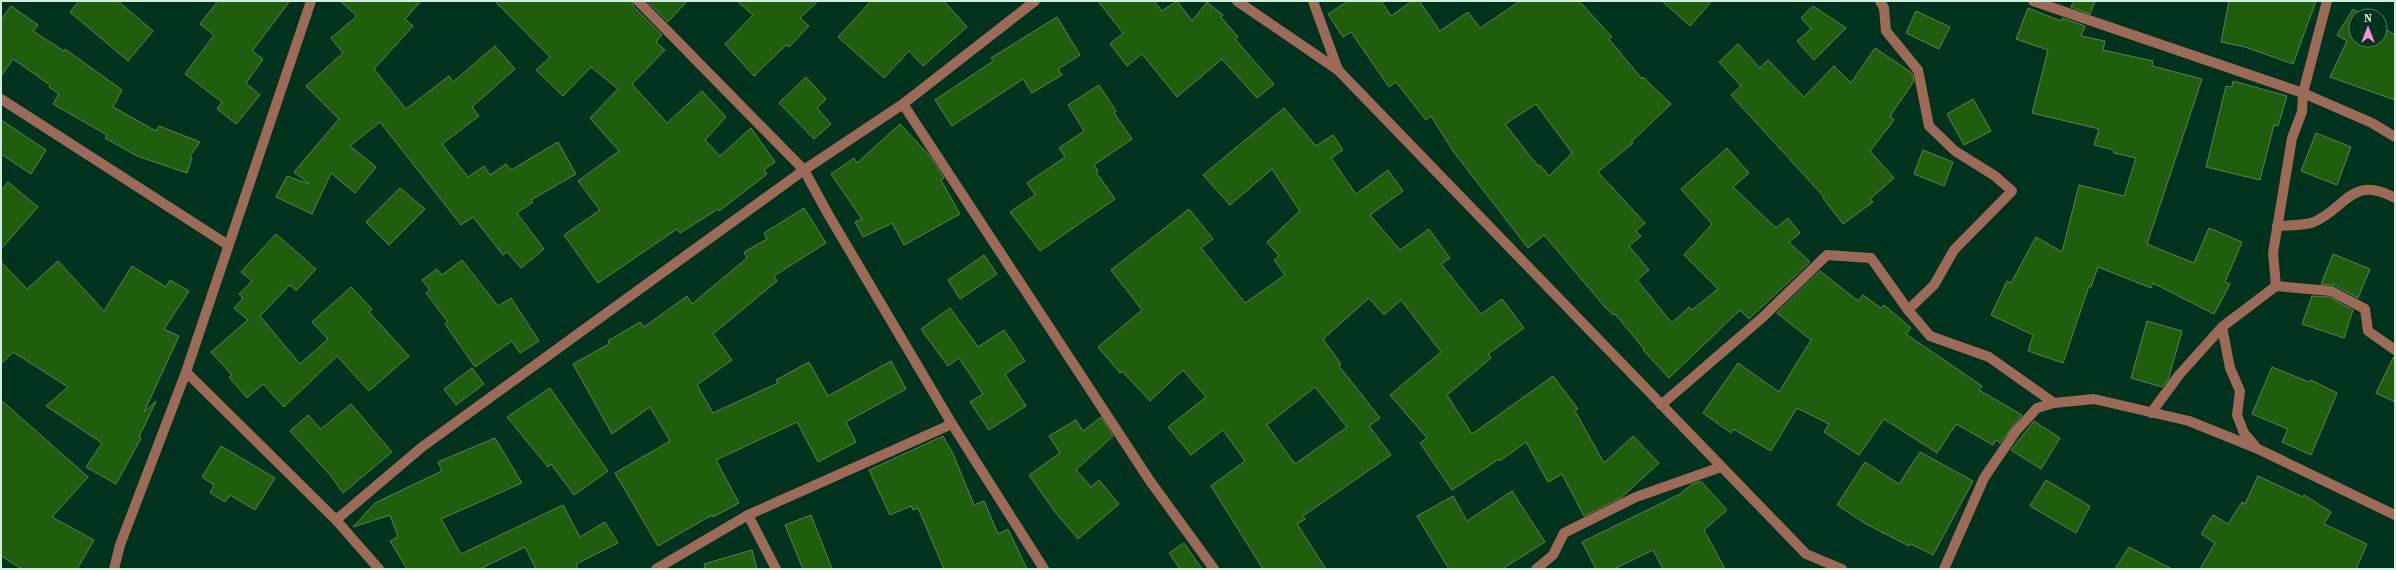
<svg xmlns="http://www.w3.org/2000/svg" width="2396" height="570" font-family="'Source Serif 4',serif">
	<style>
		.building { fill: #1e5e0c; stroke: #5b8152; fill-rule: evenodd }
		.lines { fill: none; stroke-linecap: round; stroke-linejoin: round }
		.minor { stroke: #9d6a58; stroke-width: 10 }
	</style>
	<rect width="100%" height="100%" fill="#00331e"/>
	<g class="building">
		<path d="M 79,1 L 118,1 L 153,31 L 128,61 L 70,12 Z"/>
		<path d="M 218,1 L 290,1 L 252,51 L 263,59 L 246,83 L 260,95 L 236,124 L 217,109 L 222,102 L 185,74 L 214,35 L 200,24 Z"/>
		<path d="M 340,1 L 421,1 L 405,19 L 413,26 L 374,69 L 406,109 L 449,76 L 453,82 L 495,46 L 515,69 L 472,107 L 479,116 L 442,144 L 468,177 L 484,166 L 490,175 L 506,164 L 511,170 L 558,142 L 576,174 L 531,200 L 533,202 L 517,213 L 544,249 L 521,268 L 507,252 L 503,255 L 473,217 L 461,225 L 380,122 L 350,146 L 376,167 L 355,193 L 331,173 L 312,214 L 276,197 L 287,176 L 309,184 L 294,172 L 339,119 L 306,86 L 343,53 L 331,38 L 357,16 Z"/>
		<path d="M 495,1 L 632,1 L 633,6 L 662,35 L 656,42 L 665,50 L 632,84 L 667,123 L 702,91 L 726,117 L 705,140 L 720,156 L 751,128 L 775,162 L 764,170 L 767,174 L 719,211 L 718,209 L 680,233 L 677,229 L 598,283 L 564,235 L 600,210 L 578,181 L 619,151 L 590,118 L 618,89 L 591,67 L 563,96 L 536,70 L 550,57 Z"/>
		<path d="M 647,1 L 687,1 L 668,22 Z"/>
		<path d="M 737,1 L 818,1 L 800,18 L 809,26 L 789,47 L 786,45 L 754,76 L 725,44 L 753,15 Z"/>
		<path d="M 871,1 L 944,1 L 967,27 L 923,66 L 909,51 L 884,78 L 838,37 Z"/>
		<path d="M 1098,1 L 1154,1 L 1162,11 L 1177,1 L 1192,21 L 1207,2 L 1223,15 L 1221,17 L 1238,37 L 1235,39 L 1274,84 L 1257,98 L 1222,59 L 1177,97 L 1142,54 L 1127,66 L 1110,44 L 1123,33 Z"/>
		<path d="M 1348,1 L 1381,1 L 1391,16 L 1412,1 L 1419,1 L 1440,31 L 1468,12 L 1480,28 L 1520,1 L 1579,1 L 1612,37 L 1609,39 L 1642,79 L 1643,77 L 1671,104 L 1631,142 L 1633,143 L 1598,172 L 1645,223 L 1636,231 L 1641,236 L 1629,246 L 1649,270 L 1637,280 L 1672,323 L 1689,307 L 1692,310 L 1718,289 L 1684,255 L 1712,224 L 1681,189 L 1727,148 L 1749,173 L 1733,187 L 1776,228 L 1788,218 L 1800,233 L 1789,242 L 1810,262 L 1749,319 L 1740,310 L 1669,378 L 1643,350 L 1644,349 L 1615,314 L 1613,315 L 1605,307 L 1544,235 L 1528,248 L 1453,151 L 1431,116 L 1426,120 L 1396,82 L 1389,87 L 1351,32 L 1343,37 L 1328,14 ZM 1536,104 L 1572,153 L 1549,176 L 1540,165 L 1538,166 L 1505,124 Z"/>
		<path d="M 1662,1 L 1712,1 L 1690,26 Z"/>
		<path d="M 2074,1 L 2095,1 L 2090,14 L 2071,7 Z"/>
		<path d="M 2229,1 L 2316,1 L 2293,64 L 2245,47 L 2221,42 Z"/>
		<path d="M 11,6 L 38,25 L 33,31 L 64,51 L 65,49 L 122,90 L 113,107 L 156,131 L 159,126 L 200,142 L 190,156 L 192,158 L 187,173 L 137,156 L 105,138 L 107,135 L 53,104 L 59,94 L 49,87 L 50,85 L 13,59 L 1,76 L 1,20 Z"/>
		<path d="M 1813,6 L 1846,28 L 1814,60 L 1797,41 L 1811,29 L 1801,18 Z"/>
		<path d="M 2028,8 L 2061,21 L 2062,18 L 2085,26 L 2081,36 L 2105,41 L 2103,50 L 2153,61 L 2152,66 L 2202,79 L 2147,244 L 2194,263 L 2209,228 L 2242,242 L 2225,282 L 2230,284 L 2214,314 L 2153,283 L 2151,288 L 2098,267 L 2091,287 L 2089,286 L 2063,363 L 2028,351 L 2033,335 L 1991,315 L 2007,281 L 2011,283 L 2036,237 L 2062,252 L 2079,185 L 2124,196 L 2136,158 L 2114,153 L 2114,150 L 2094,145 L 2099,129 L 2032,113 L 2048,50 L 2016,39 Z"/>
		<path d="M 2353,9 L 2364,16 L 2356,16 L 2356,40 L 2380,40 L 2380,26 L 2395,35 L 2395,100 L 2330,77 L 2347,41 L 2337,35 Z"/>
		<path d="M 1916,11 L 1950,27 L 1939,49 L 1906,33 Z"/>
		<path d="M 1057,17 L 1080,55 L 1058,69 L 1062,75 L 1032,93 L 1023,79 L 952,126 L 935,100 L 993,61 L 991,58 Z"/>
		<path d="M 1738,44 L 1760,68 L 1768,60 L 1804,97 L 1834,66 L 1851,83 L 1875,48 L 1912,73 L 1914,81 L 1890,116 L 1894,120 L 1870,151 L 1894,178 L 1870,199 L 1873,202 L 1843,224 L 1823,198 L 1824,197 L 1731,95 L 1741,86 L 1719,62 Z"/>
		<path d="M 806,77 L 826,99 L 817,108 L 831,124 L 814,139 L 779,103 Z"/>
		<path d="M 2233,81 L 2287,96 L 2278,126 L 2274,125 L 2260,180 L 2206,167 L 2226,86 L 2232,87 Z"/>
		<path d="M 1099,85 L 1116,111 L 1114,113 L 1132,139 L 1094,165 L 1098,171 L 1096,172 L 1115,199 L 1040,251 L 1010,212 L 1035,195 L 1027,183 L 1065,157 L 1059,148 L 1084,131 L 1068,105 Z"/>
		<path d="M 1973,99 L 1991,131 L 1964,145 L 1947,114 Z"/>
		<path d="M 1284,108 L 1316,146 L 1333,135 L 1343,150 L 1331,158 L 1356,194 L 1388,170 L 1403,191 L 1370,215 L 1400,250 L 1429,229 L 1450,258 L 1441,264 L 1481,314 L 1502,299 L 1524,328 L 1488,354 L 1491,358 L 1447,395 L 1472,434 L 1553,376 L 1578,409 L 1575,411 L 1604,463 L 1633,436 L 1659,463 L 1622,497 L 1584,516 L 1562,474 L 1548,482 L 1526,442 L 1500,461 L 1499,459 L 1452,490 L 1420,443 L 1427,438 L 1390,395 L 1441,352 L 1401,300 L 1384,315 L 1369,298 L 1323,339 L 1341,364 L 1339,366 L 1380,418 L 1369,426 L 1391,455 L 1303,516 L 1305,519 L 1297,524 L 1326,569 L 1263,569 L 1211,486 L 1245,461 L 1223,430 L 1191,455 L 1168,427 L 1206,397 L 1183,370 L 1150,401 L 1122,371 L 1120,373 L 1098,347 L 1142,310 L 1111,270 L 1189,209 L 1213,239 L 1201,248 L 1245,303 L 1285,275 L 1274,260 L 1279,256 L 1267,242 L 1300,211 L 1272,169 L 1230,205 L 1203,175 ZM 1315,387 L 1347,427 L 1295,464 L 1267,425 Z"/>
		<path d="M 1,120 L 46,150 L 31,174 L 1,154 Z"/>
		<path d="M 900,124 L 929,155 L 944,178 L 941,180 L 960,214 L 904,245 L 892,223 L 863,237 L 855,222 L 862,219 L 831,174 L 854,158 L 857,163 Z"/>
		<path d="M 2316,133 L 2351,147 L 2337,185 L 2301,171 Z"/>
		<path d="M 1923,150 L 1953,162 L 1944,186 L 1914,174 Z"/>
		<path d="M 8,182 L 38,207 L 1,249 L 1,191 Z"/>
		<path d="M 400,188 L 425,209 L 389,245 L 366,222 Z"/>
		<path d="M 804,208 L 826,243 L 774,276 L 777,281 L 713,334 L 732,360 L 697,385 L 713,413 L 778,383 L 776,380 L 809,362 L 828,396 L 891,361 L 906,389 L 846,422 L 856,442 L 818,462 L 797,422 L 716,460 L 739,503 L 713,517 L 712,515 L 658,546 L 615,473 L 670,441 L 650,407 L 612,434 L 573,364 L 609,344 L 608,341 L 640,322 L 644,327 L 687,296 L 692,304 L 747,258 L 744,252 L 767,239 L 764,233 Z"/>
		<path d="M 276,234 L 316,269 L 296,291 L 290,285 L 260,316 L 300,364 L 328,339 L 312,322 L 351,287 L 372,309 L 369,312 L 409,356 L 369,391 L 337,356 L 284,407 L 263,384 L 247,398 L 229,377 L 232,375 L 211,352 L 248,320 L 234,308 L 243,298 L 239,294 L 252,281 L 241,272 Z"/>
		<path d="M 2333,254 L 2370,269 L 2358,298 L 2334,285 L 2321,284 Z"/>
		<path d="M 984,255 L 997,274 L 960,299 L 948,280 Z"/>
		<path d="M 462,260 L 498,306 L 511,298 L 539,341 L 520,353 L 512,341 L 475,367 L 445,324 L 448,322 L 426,293 L 430,290 L 422,280 L 437,269 L 442,275 Z"/>
		<path d="M 58,261 L 104,311 L 132,266 L 166,287 L 170,280 L 189,291 L 164,329 L 179,336 L 144,412 L 156,401 L 139,437 L 141,438 L 116,484 L 86,467 L 102,443 L 46,406 L 68,387 L 13,352 L 1,364 L 1,262 L 27,289 Z"/>
		<path d="M 1820,271 L 1858,301 L 1863,295 L 1881,308 L 1884,305 L 1911,328 L 1906,334 L 1982,386 L 1979,390 L 2022,415 L 2000,443 L 1996,440 L 1993,445 L 1956,424 L 1937,453 L 1884,419 L 1859,455 L 1824,432 L 1829,424 L 1797,408 L 1771,451 L 1733,429 L 1731,433 L 1703,413 L 1738,363 L 1779,392 L 1811,340 L 1777,313 Z"/>
		<path d="M 2312,296 L 2329,297 L 2353,310 L 2344,338 L 2302,324 Z"/>
		<path d="M 950,308 L 978,347 L 1004,330 L 1025,361 L 1005,374 L 1026,406 L 989,430 L 970,402 L 983,394 L 959,358 L 948,366 L 921,329 Z"/>
		<path d="M 2147,321 L 2182,331 L 2168,380 L 2162,387 L 2131,378 Z"/>
		<path d="M 2394,356 L 2395,356 L 2395,402 L 2376,393 Z"/>
		<path d="M 2272,367 L 2309,382 L 2311,380 L 2337,393 L 2311,455 L 2282,442 L 2288,429 L 2252,414 Z"/>
		<path d="M 472,368 L 484,384 L 456,405 L 444,389 Z"/>
		<path d="M 550,388 L 608,471 L 574,495 L 551,464 L 548,467 L 507,417 Z"/>
		<path d="M 1,400 L 88,477 L 52,517 L 94,540 L 77,569 L 22,569 L 1,556 Z"/>
		<path d="M 351,404 L 392,452 L 343,493 L 331,476 L 290,431 L 308,415 L 321,429 Z"/>
		<path d="M 1101,417 L 1113,436 L 1076,470 L 1091,487 L 1099,480 L 1119,504 L 1078,539 L 1055,512 L 1029,475 L 1060,453 L 1049,436 L 1076,420 L 1083,431 Z"/>
		<path d="M 2034,421 L 2060,438 L 2041,469 L 2011,450 Z"/>
		<path d="M 943,436 L 954,456 L 974,505 L 984,501 L 998,534 L 1008,529 L 1027,569 L 944,569 L 918,508 L 913,510 L 911,506 L 890,515 L 869,470 Z"/>
		<path d="M 495,438 L 522,483 L 441,519 L 461,554 L 563,505 L 580,537 L 605,522 L 618,543 L 576,564 L 578,569 L 536,569 L 525,547 L 480,569 L 407,569 L 390,541 L 398,537 L 390,515 L 353,527 L 375,503 L 442,471 L 438,462 Z"/>
		<path d="M 221,446 L 275,478 L 255,510 L 230,495 L 225,502 L 210,493 L 214,485 L 202,477 Z"/>
		<path d="M 1920,452 L 1973,481 L 1933,555 L 1911,544 L 1909,546 L 1866,524 L 1837,505 L 1865,462 L 1899,484 Z"/>
		<path d="M 2258,476 L 2303,497 L 2304,495 L 2331,512 L 2324,524 L 2367,544 L 2356,569 L 2200,569 L 2215,543 L 2201,534 L 2213,515 L 2228,524 L 2242,502 L 2245,504 Z"/>
		<path d="M 2046,480 L 2090,506 L 2076,533 L 2030,506 Z"/>
		<path d="M 1701,481 L 1727,510 L 1704,530 L 1725,569 L 1663,569 L 1653,550 L 1614,569 L 1596,569 L 1582,542 L 1680,494 L 1692,484 Z"/>
		<path d="M 1512,491 L 1545,542 L 1502,569 L 1449,569 L 1417,516 L 1453,496 L 1467,521 Z"/>
		<path d="M 811,515 L 832,569 L 803,569 L 785,525 Z"/>
		<path d="M 1184,543 L 1202,569 L 1180,569 L 1169,553 Z"/>
		<path d="M 2129,547 L 2172,569 L 2115,569 Z"/>
		<path d="M 752,550 L 757,569 L 705,569 L 704,564 Z"/>
	</g>
	<g class="lines">
		<g class="minor">
			<path d="M 638,1 L 804,170 L 828,214 L 952,424 L 1044,569"/>
			<path d="M 1237,1 L 1338,70 L 1806,554 L 1842,569"/>
			<path d="M 1313,1 L 1338,70"/>
			<path d="M 1880,1 L 1884,8 L 1886,31 L 1918,70 L 1929,126 L 1955,151 L 1995,176 L 2012,191 L 1954,250 L 1934,285 L 1908,310"/>
			<path d="M 2033,1 L 2303,93 L 2372,123 L 2395,137"/>
			<path d="M 1,99 L 228,245"/>
			<path d="M 903,104 L 1150,481 L 1214,569"/>
			<path d="M 2277,226 C 2289,225 2303,226 2314,222 C 2346,208 2352,174 2395,198"/>
			<path d="M 2276,286 L 2273,253 L 2292,138 L 2302,112 L 2303,93 L 2327,1"/>
			<path d="M 2222,327 L 2230,368 L 2240,391 L 2237,415 L 2244,433 L 2255,446"/>
			<path d="M 186,372 L 336,520 L 379,569"/>
			<path d="M 1661,405 L 1763,317 L 1827,255 L 1871,258 L 1908,310 L 1930,336 L 1989,357 L 2054,403"/>
			<path d="M 2151,413 L 2179,375 L 2222,327 L 2276,286 L 2331,291 L 2365,309 L 2368,331 L 2395,350"/>
			<path d="M 748,515 L 776,569"/>
			<path d="M 336,520 L 422,447 L 804,170 L 903,104 L 1035,1"/>
			<path d="M 114,569 L 120,545 L 186,372 L 311,1"/>
			<path d="M 656,569 L 748,515 L 952,424"/>
			<path d="M 1536,569 L 1553,555 L 1564,533 L 1636,497 L 1721,467"/>
			<path d="M 1944,569 L 1984,478 L 2016,431 L 2037,408 L 2054,403 L 2094,399 L 2189,421 L 2256,448 L 2395,515"/>
		</g>
	</g>
	<rect width="2396" height="570" fill="none" stroke="#d0f0dd" stroke-width="4"/>
	<g transform="translate(2368 28)"><circle r="19" fill="#00331e" stroke="#537f6a"/>
	<path d="M0-3L7 15L0 10L-7 15Z" fill="#f491d4"/>
	<text y="-6" font-size="11" font-weight="bold" text-anchor="middle" fill="#d0f0dd">N</text>
	</g>
</svg>
